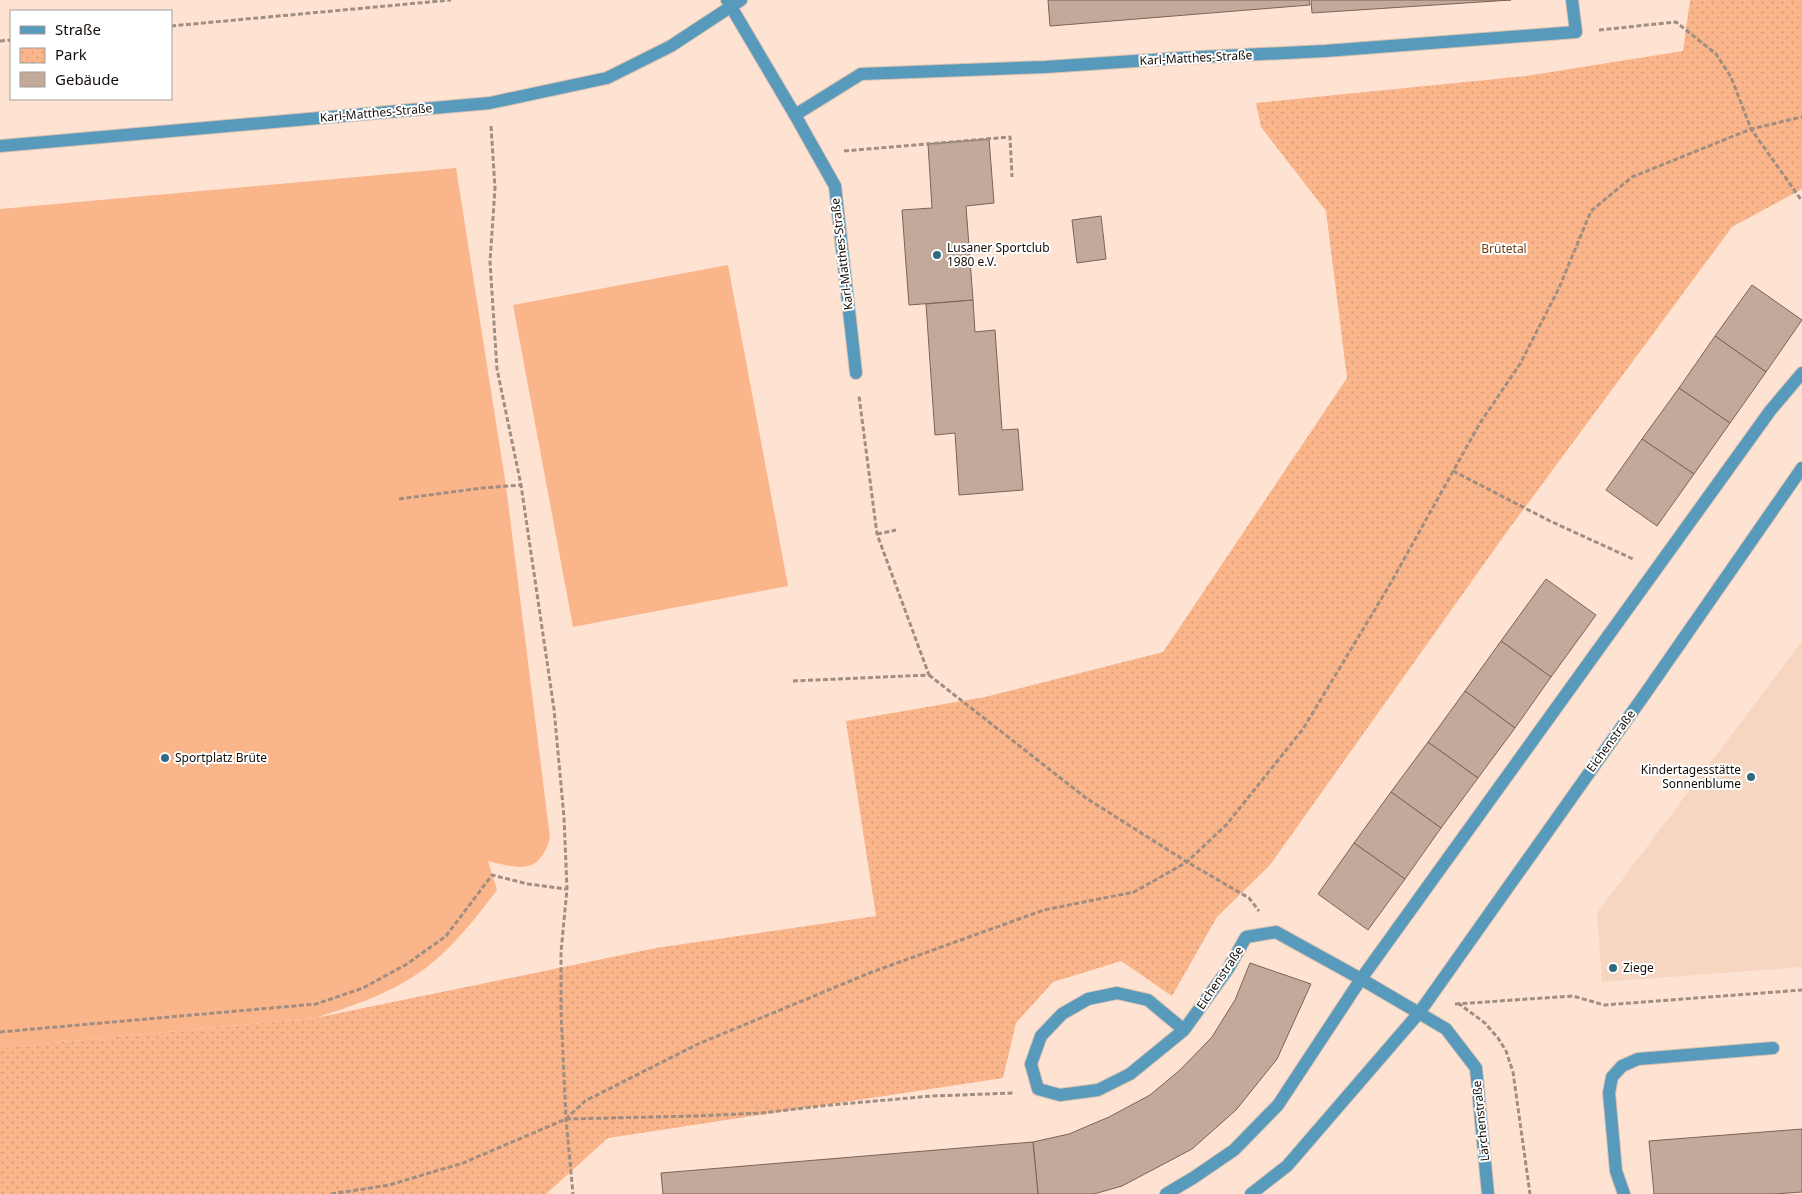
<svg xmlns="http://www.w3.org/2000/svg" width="1802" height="1194" font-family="'Noto Sans',sans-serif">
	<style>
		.built { fill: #f6d5c1 }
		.park { fill: url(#park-dots) }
		.pitch { fill: #fab58b }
		.building { fill: #c3a99a; stroke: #7b6356 }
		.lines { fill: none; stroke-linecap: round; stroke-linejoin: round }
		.service-casing { stroke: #d8c0b2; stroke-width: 14 }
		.minor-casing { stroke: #d8c0b2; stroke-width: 14 }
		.path { stroke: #a18e82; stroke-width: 3; stroke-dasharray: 5 2.5; stroke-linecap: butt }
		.service { stroke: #579abb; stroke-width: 12 }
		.minor { stroke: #579abb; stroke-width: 12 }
		.poi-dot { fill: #316983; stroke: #fff; stroke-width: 2 }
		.labels { text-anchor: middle; stroke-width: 4; stroke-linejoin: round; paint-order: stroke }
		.street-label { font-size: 12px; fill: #130b06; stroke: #fff }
		.poi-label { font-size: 12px; fill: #130b06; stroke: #fff; text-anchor: start }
		.park-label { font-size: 12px; fill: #733b12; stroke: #fff }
	</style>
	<defs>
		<pattern id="park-dots" width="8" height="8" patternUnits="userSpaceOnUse" patternTransform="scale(1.25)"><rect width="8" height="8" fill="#fab58b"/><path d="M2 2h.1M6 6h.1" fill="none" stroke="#d59a76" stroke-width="1.8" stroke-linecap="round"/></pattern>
	</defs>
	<rect width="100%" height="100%" fill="#fee3d3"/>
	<path class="built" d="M 1802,641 L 1802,967 L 1602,982 L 1597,913 Z"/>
	<path class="park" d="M 1690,0 L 1802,0 L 1802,189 L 1732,227 L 1506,533 L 1270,865 L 1217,917 L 1172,996 L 1121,961 L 1053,982 L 1016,1023 L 1003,1078 L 608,1138 L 546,1194 L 0,1194 L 0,1048 L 315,1018 L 656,948 L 876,916 L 846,721 L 985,697 L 1163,652 L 1347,378 L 1326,211 L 1261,127 L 1256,103 L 1526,76 L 1683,51 Z"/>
	<g class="pitch">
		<path d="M 456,168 L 506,486 L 550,838 C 539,876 518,868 488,861 L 497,890 C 479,914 461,937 439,957 C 404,989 359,1004 315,1018 L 0,1048 L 0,209 Z"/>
		<path d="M 728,265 L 788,586 L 573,627 L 513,305 Z"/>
	</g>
	<g class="building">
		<path d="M 1048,0 L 1309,0 L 1310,5 L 1050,26 Z"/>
		<path d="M 1311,0 L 1511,0 L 1312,13 Z"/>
		<path d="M 989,139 L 994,203 L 966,206 L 973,300 L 909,305 L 902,210 L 932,208 L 928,144 Z"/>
		<path d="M 1101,216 L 1106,259 L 1077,263 L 1072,220 Z"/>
		<path d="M 1752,285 L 1802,320 L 1766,372 L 1715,336 Z"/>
		<path d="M 973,300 L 975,332 L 995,330 L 1002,430 L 1018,429 L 1023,490 L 959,495 L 955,433 L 935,435 L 926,304 Z"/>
		<path d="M 1715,336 L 1766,372 L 1730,423 L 1679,388 Z"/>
		<path d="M 1679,388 L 1730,423 L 1694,474 L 1642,439 Z"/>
		<path d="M 1642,439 L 1694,474 L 1657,526 L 1606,490 Z"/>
		<path d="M 1546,579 L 1596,615 L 1551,677 L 1501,641 Z"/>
		<path d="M 1501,641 L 1551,677 L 1515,728 L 1465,691 Z"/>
		<path d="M 1465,691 L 1515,728 L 1478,778 L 1428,742 Z"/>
		<path d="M 1428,742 L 1478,778 L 1441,828 L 1391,792 Z"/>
		<path d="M 1391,792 L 1441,828 L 1405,879 L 1354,843 Z"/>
		<path d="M 1354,843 L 1405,879 L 1368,930 L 1318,894 Z"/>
		<path d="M 1250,963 L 1311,984 L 1277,1059 L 1236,1110 L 1192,1149 L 1122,1186 L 1094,1194 L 1038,1194 L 1033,1142 L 1069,1134 L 1109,1117 L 1150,1095 L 1180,1070 L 1212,1037 L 1235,1000 Z"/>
		<path d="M 1802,1129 L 1802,1192 L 1774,1194 L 1654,1194 L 1649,1141 Z"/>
		<path d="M 1033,1142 L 1038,1194 L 663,1194 L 661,1173 Z"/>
	</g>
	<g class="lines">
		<g class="service-casing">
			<g id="service">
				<path d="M 1184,1030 L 1148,1000 L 1117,993 L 1088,999 L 1062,1014 L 1041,1036 L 1031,1064 L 1038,1089 L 1060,1095 L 1098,1090 L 1130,1074 L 1184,1030 L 1228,969 L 1246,937 L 1276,932 L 1361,979 L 1419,1013"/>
				<path d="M 1166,1194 L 1193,1178 L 1234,1150 L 1278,1105 L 1361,979 L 1770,411 L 1802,373"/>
				<path d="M 1624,1194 L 1616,1171 L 1609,1093 L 1612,1077 L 1622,1066 L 1638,1059 L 1773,1048"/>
			</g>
		</g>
		<g class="minor-casing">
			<g id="minor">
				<path d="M 727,0 L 795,115 L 835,186 L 856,373"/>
				<path d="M 795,115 L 861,74 L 1045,67 L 1180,58 L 1325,51 L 1576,32 L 1572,0"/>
				<path d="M 0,146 L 490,103 L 607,78 L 671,46 L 741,0"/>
				<path d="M 1419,1013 L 1446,1029 L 1476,1068 L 1488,1194"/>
				<path d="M 1251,1194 L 1287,1166 L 1419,1013 L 1645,694 L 1802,468"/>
			</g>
		</g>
		<g class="path">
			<path d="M 171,26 L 451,0"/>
			<path d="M 1599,30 L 1676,22 L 1716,54 L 1731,77 L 1751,129 L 1802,201"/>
			<path d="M 0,41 L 11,40"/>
			<path d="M 491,126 L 495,188 L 490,262 L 497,369 L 521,485 L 554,709 L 564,817 L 567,889 L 561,952 L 561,1012 L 566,1119 L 573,1194"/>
			<path d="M 844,151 L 1010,137 L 1012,177"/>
			<path d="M 1453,471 L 1550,521 L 1633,559"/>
			<path d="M 399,499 L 482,488 L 521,485"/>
			<path d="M 877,534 L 896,530"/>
			<path d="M 929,675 L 1086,798 L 1187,862 L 1249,898 L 1259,911"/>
			<path d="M 793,681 L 929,675 L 877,534 L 859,396"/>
			<path d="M 1458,1003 L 1485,1023 L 1498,1038 L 1506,1051 L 1513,1072 L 1530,1194"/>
			<path d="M 1455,1004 L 1573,996 L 1604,1005 L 1802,990"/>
			<path d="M 0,1032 L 316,1004 L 363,988 L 407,964 L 446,936 L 492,875 L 528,884 L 566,889"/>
			<path d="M 566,1119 L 695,1116 L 762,1113 L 830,1105 L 932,1096 L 1014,1093"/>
			<path d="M 331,1194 L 389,1185 L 463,1163 L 566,1119 L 585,1101 L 698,1044 L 872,972 L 1044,910 L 1134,892 L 1187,862 L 1227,824 L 1303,729 L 1389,586 L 1480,423 L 1520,364 L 1559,288 L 1591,211 L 1632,177 L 1751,129 L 1802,117"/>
		</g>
		<use href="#service" class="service"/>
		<use href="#minor" class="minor"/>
	</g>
	<g class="poi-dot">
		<circle cx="937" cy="255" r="5"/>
		<circle cx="165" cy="758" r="5"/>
		<circle cx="1751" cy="777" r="5"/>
		<circle cx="1613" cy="968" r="5"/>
	</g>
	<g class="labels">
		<g class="street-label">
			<text transform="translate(1196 58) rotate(-3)" y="4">Karl-Matthes-Straße</text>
			<text transform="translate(376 113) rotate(-5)" y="4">Karl-Matthes-Straße</text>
			<text transform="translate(842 254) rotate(-97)" y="4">Karl-Matthes-Straße</text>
			<text transform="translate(1611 741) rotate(-54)" y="4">Eichenstraße</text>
			<text transform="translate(1220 978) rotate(-56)" y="4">Eichenstraße</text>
			<text transform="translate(1481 1121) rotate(-96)" y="4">Lärchenstraße</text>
		</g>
		<g class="poi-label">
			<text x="947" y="252">Lusaner Sportclub<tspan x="947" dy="14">1980 e.V.</tspan></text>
			<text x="175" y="762">Sportplatz Brüte</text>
			<text x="1741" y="774" text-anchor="end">Kindertagesstätte<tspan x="1741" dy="14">Sonnenblume</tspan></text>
			<text x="1623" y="972">Ziege</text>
		</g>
		<g class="park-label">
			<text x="1504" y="253">Brütetal</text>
		</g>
	</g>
	<rect x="10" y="10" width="162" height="90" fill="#ffffff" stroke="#a19d9b"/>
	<rect x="20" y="26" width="25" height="8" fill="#579abb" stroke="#a19d9b"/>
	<text x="55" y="35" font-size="15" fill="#130b06">Straße</text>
	<rect x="20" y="48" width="25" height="15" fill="url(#park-dots)" stroke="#a19d9b"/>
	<text x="55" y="60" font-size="15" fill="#130b06">Park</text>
	<rect x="20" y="72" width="25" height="15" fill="#c3a99a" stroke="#a19d9b"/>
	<text x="55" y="85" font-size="15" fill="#130b06">Gebäude</text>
</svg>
